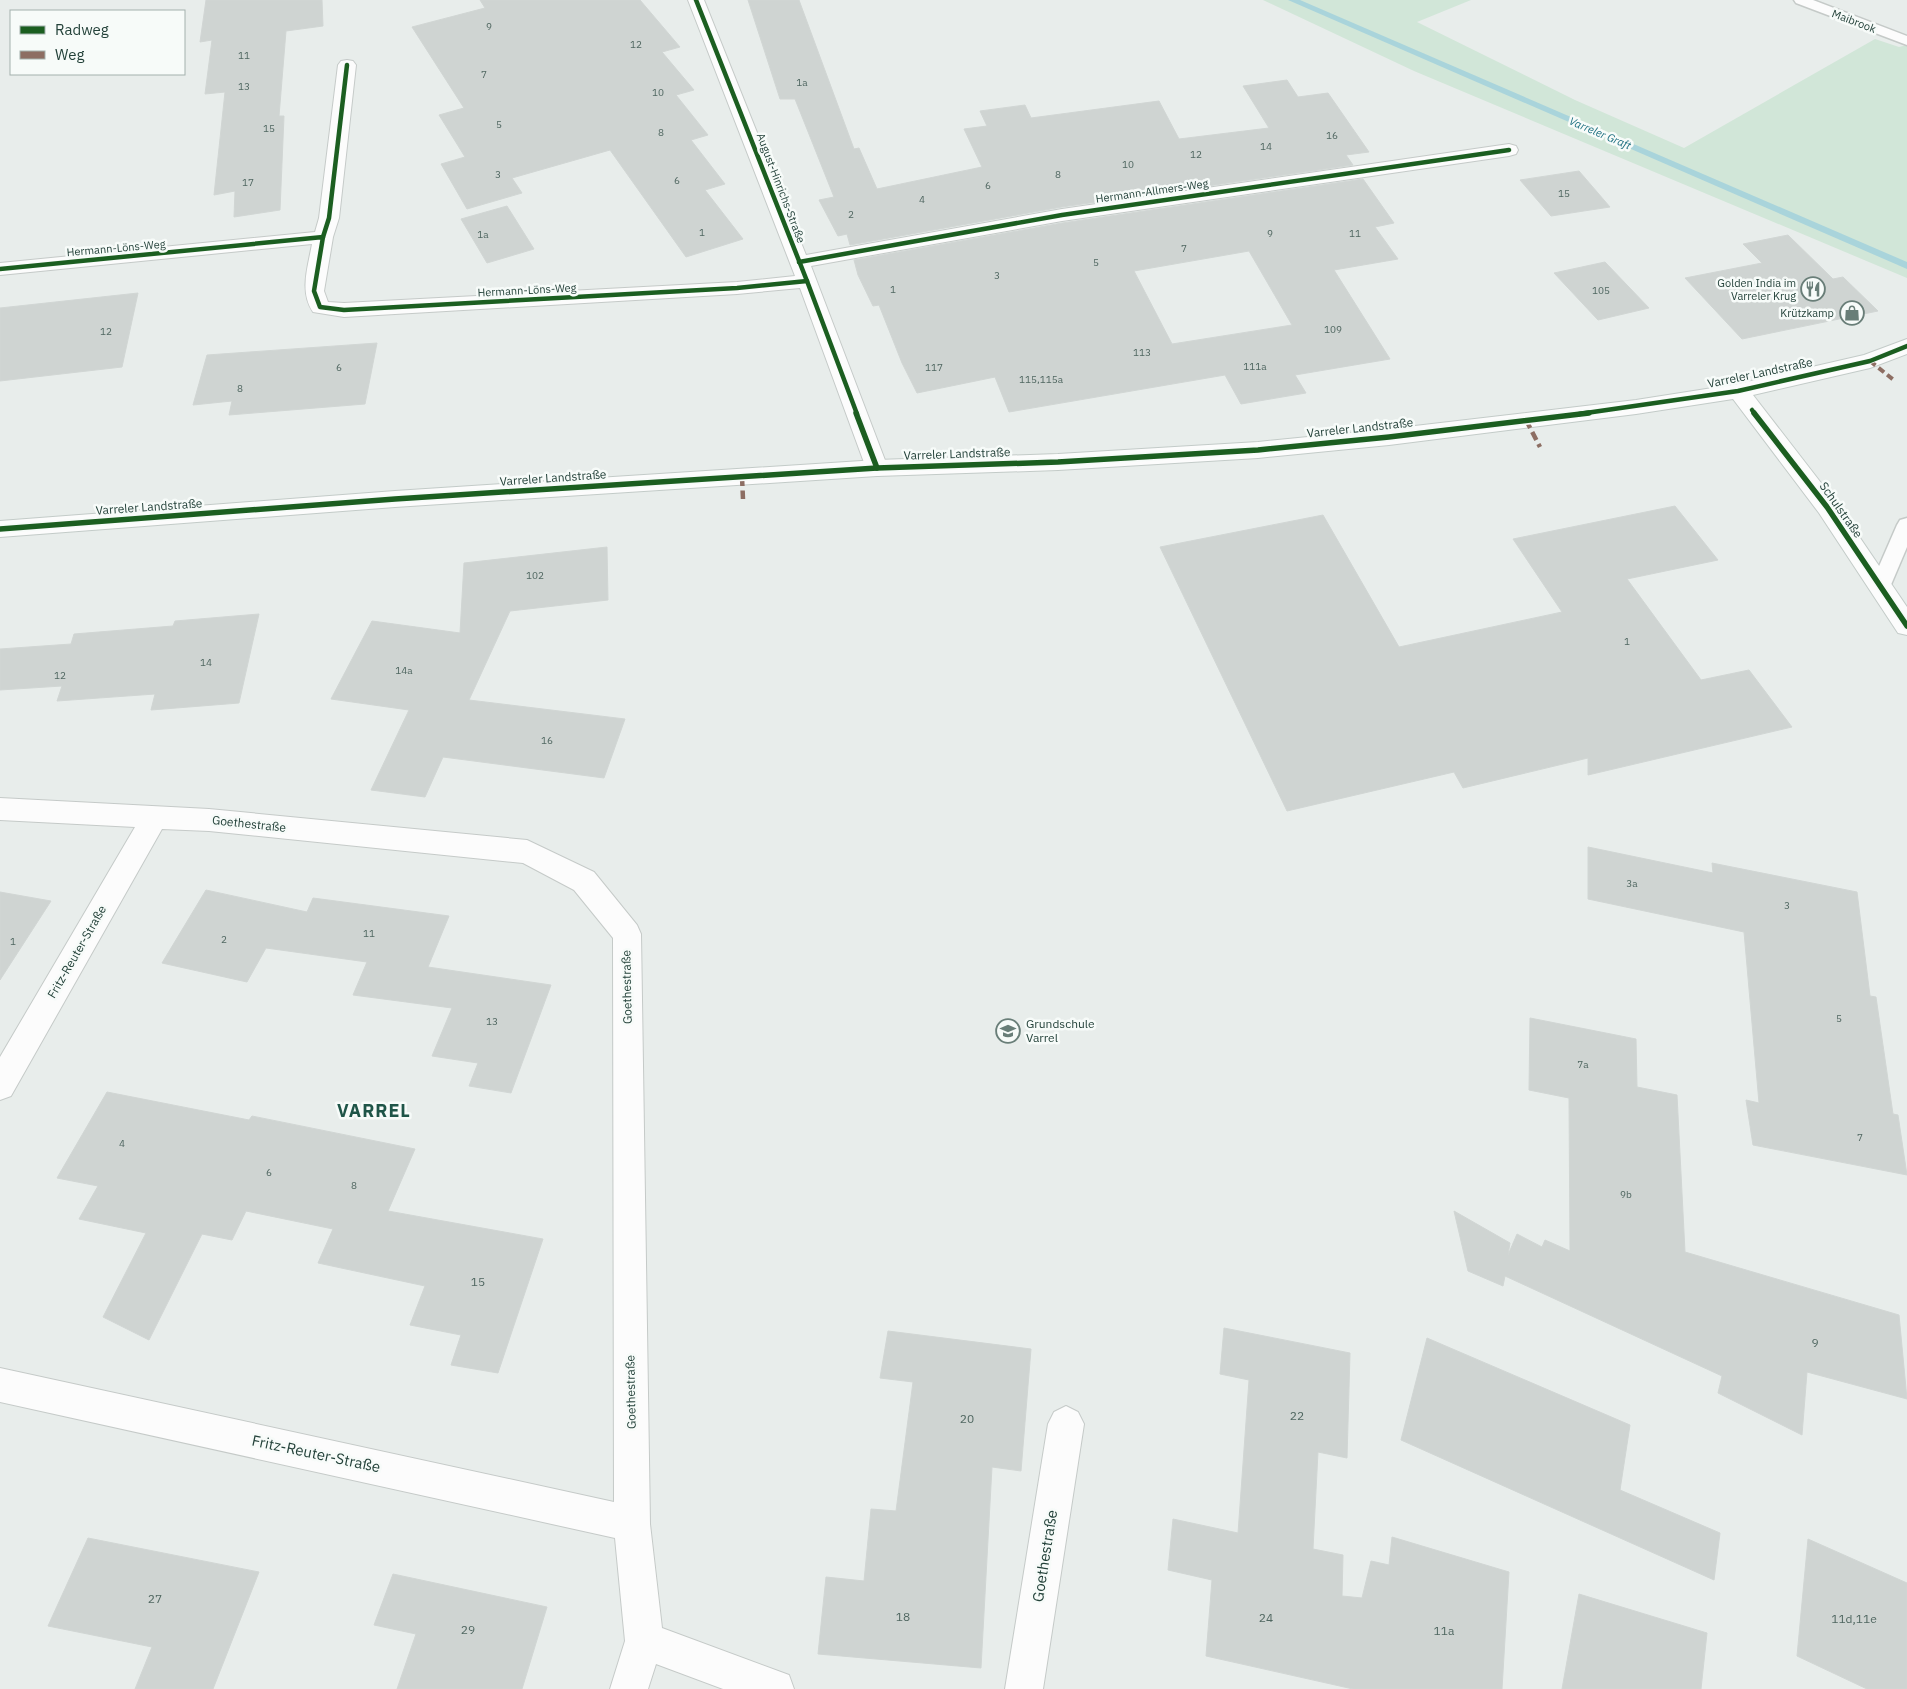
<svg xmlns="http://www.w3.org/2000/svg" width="1907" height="1689" font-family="'IBM Plex Sans',sans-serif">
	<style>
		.green { fill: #d1e6d8 }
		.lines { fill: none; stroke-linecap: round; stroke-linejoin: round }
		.stream { fill: #a9d4db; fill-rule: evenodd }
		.building { fill: #cfd4d2; stroke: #d1d6d4; fill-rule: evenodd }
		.lane-casing { stroke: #c5cac8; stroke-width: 3 }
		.street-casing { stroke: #c5cac8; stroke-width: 2 }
		.secondary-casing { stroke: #c3cbc8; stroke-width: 2 }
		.lane { fill: #fcfcfc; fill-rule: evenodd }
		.street { fill: #fcfcfc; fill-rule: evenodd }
		.secondary { fill: #fcfcfc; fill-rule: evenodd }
		.quiet-far1 { stroke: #8d6e63; stroke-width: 4; stroke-dasharray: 7 4; stroke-linecap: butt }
		.quiet { stroke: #8d6e63; stroke-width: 4.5; stroke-dasharray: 9 4.5; stroke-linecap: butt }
		.cycleway-far1-casing { stroke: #f7fbf9; stroke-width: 6 }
		.cycleway-casing { stroke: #f7fbf9; stroke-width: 9 }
		.cycleway-far1 { stroke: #1b5e20; stroke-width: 4.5 }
		.cycleway { stroke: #1b5e20; stroke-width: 5.5 }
		.labels { text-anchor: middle; stroke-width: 5; stroke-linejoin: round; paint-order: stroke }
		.number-label { font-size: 10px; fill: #506761 }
		.far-street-label { font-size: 11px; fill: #24423a; stroke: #f7fbf9 }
		.far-water-label { font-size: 11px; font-style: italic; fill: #1c6f80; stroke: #f7fbf9 }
		.far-poi-label { font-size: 11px; fill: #24423a; stroke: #f7fbf9; text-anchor: end }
		.street-label { font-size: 12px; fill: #24423a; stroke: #f7fbf9 }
		.poi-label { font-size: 12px; fill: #24423a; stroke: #f7fbf9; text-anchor: start }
		.near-number-label { font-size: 12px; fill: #506761 }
		.near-street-label { font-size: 15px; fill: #24423a; stroke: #f7fbf9 }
		.district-label { font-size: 18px; font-weight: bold; letter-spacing: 1px; fill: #1f5548; stroke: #f7fbf9 }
	</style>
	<rect width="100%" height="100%" fill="#e8edeb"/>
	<path class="green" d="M 1263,0 L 1471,0 L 1417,22 L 1575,100 L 1684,148 L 1875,39 L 1899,47 L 1907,45 L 1907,278 L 1414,71 Z"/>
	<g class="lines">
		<path class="stream" d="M 1288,0 L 1300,0 L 1907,262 L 1907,269 Z"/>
	</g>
	<g class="building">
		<path d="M 206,0 L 322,0 L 323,26 L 286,31 L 279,116 L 284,116 L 280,210 L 234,217 L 235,191 L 214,195 L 225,92 L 205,94 L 212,40 L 200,42 Z"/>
		<path d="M 480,0 L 640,0 L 680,47 L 662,52 L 694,90 L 676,95 L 708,135 L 691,140 L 725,184 L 705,190 L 743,239 L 686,257 L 610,150 L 512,178 L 522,193 L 467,209 L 441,164 L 465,157 L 439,115 L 464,108 L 412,27 L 485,8 Z"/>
		<path d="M 748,0 L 799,0 L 854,149 L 859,148 L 877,189 L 982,167 L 964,129 L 987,126 L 980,111 L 1025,105 L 1031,118 L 1159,101 L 1179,139 L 1269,128 L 1243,86 L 1287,80 L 1298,97 L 1328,93 L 1369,152 L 1346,155 L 1353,165 L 1062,207 L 850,245 L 847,234 L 838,236 L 819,200 L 834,197 L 795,99 L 780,99 Z"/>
		<path d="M 1579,171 L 1610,207 L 1551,216 L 1520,180 Z"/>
		<path d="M 1363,179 L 1394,223 L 1375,227 L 1398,259 L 1334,270 L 1390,359 L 1295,375 L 1306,393 L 1241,404 L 1225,375 L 1009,412 L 995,377 L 917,393 L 902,363 L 879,305 L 873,306 L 858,275 L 854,260 L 1062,223 ZM 1249,251 L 1292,325 L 1172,344 L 1134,271 Z"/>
		<path d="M 507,206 L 534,249 L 487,263 L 461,219 Z"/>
		<path d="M 1788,235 L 1833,279 L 1843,277 L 1878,311 L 1742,339 L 1685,278 L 1762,263 L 1743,244 Z"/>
		<path d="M 1605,262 L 1649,308 L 1598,320 L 1554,273 Z"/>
		<path d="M 138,293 L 122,367 L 0,381 L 0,308 Z"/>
		<path d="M 377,343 L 365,404 L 229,415 L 232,401 L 193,405 L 207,355 Z"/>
		<path d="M 1675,506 L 1718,560 L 1627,579 L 1701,680 L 1749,670 L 1792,727 L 1588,775 L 1588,758 L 1463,788 L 1454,772 L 1287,811 L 1160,547 L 1323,515 L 1399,647 L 1562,612 L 1513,539 Z"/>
		<path d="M 607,547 L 608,600 L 510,611 L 469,700 L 625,719 L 604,778 L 443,757 L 425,797 L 371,790 L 409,710 L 331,699 L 372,621 L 460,633 L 464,563 Z"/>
		<path d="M 259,614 L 239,703 L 151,710 L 155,694 L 57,701 L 62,686 L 0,690 L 0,649 L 71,644 L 74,634 L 173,626 L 175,621 Z"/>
		<path d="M 1588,847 L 1713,873 L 1712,863 L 1857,892 L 1870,996 L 1876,997 L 1893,1114 L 1898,1115 L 1907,1175 L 1753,1145 L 1746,1100 L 1759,1103 L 1744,932 L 1588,899 Z"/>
		<path d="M 206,890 L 307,912 L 313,898 L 449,916 L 428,967 L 551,985 L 511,1093 L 469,1086 L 478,1063 L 432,1056 L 452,1008 L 353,995 L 367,962 L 266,948 L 247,982 L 162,963 Z"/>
		<path d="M 0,892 L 51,901 L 0,980 Z"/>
		<path d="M 1530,1018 L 1636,1039 L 1637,1087 L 1677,1095 L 1685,1252 L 1899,1315 L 1907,1399 L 1807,1372 L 1802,1435 L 1718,1393 L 1722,1376 L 1505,1276 L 1503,1286 L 1468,1271 L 1454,1211 L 1510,1243 L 1508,1255 L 1517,1234 L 1542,1247 L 1545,1240 L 1570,1251 L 1569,1098 L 1529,1090 Z"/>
		<path d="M 107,1092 L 249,1120 L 252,1116 L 415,1149 L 388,1211 L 543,1239 L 498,1373 L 451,1365 L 461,1335 L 410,1325 L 425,1286 L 318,1263 L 333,1229 L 246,1211 L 232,1240 L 202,1234 L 149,1340 L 103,1317 L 146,1233 L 79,1219 L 98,1186 L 57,1178 Z"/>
		<path d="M 1224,1328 L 1350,1353 L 1347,1458 L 1318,1452 L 1313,1549 L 1343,1555 L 1342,1596 L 1362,1598 L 1371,1561 L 1389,1565 L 1392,1537 L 1509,1572 L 1502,1689 L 1353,1689 L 1206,1656 L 1212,1580 L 1168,1570 L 1173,1519 L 1238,1533 L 1249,1380 L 1220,1374 Z"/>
		<path d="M 888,1331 L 1031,1349 L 1021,1471 L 992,1467 L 981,1668 L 818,1654 L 826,1577 L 864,1581 L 871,1509 L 896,1511 L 913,1382 L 880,1378 Z"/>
		<path d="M 1427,1338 L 1630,1425 L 1620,1490 L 1720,1533 L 1714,1580 L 1401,1440 Z"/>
		<path d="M 88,1538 L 259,1572 L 213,1689 L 135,1689 L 152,1647 L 48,1626 Z"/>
		<path d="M 1808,1539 L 1907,1583 L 1907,1689 L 1867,1689 L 1797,1656 Z"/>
		<path d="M 393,1574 L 547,1607 L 522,1689 L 397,1689 L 416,1634 L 374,1625 Z"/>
		<path d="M 1579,1594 L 1707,1633 L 1701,1689 L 1562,1689 Z"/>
	</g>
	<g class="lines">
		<g class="lane-casing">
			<g id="lane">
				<path d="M 1794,0 L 1813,0 L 1907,36 L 1907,45 L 1796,3 Z"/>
				<path d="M 1907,518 L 1907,547 L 1890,587 L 1887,592 L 1880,594 L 1873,592 L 1870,587 L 1897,525 L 1900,520 Z"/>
			</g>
		</g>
		<g class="street-casing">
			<g id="street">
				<path d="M 688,0 L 704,0 L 806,255 L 1062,209 L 1509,144 L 1516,146 L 1518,150 L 1516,154 L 1509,156 L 1062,221 L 811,266 L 888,468 L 885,474 L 877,476 L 869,474 L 866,468 L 800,288 L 737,294 L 344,317 L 313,312 C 299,291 308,267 312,244 L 0,275 L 0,263 L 315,232 L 319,218 L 338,65 L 341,61 L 347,60 L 353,61 L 356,65 L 339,218 L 333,237 L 324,291 L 328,302 L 344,303 L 737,282 L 795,276 Z"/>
				<path d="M 0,798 L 209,809 L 527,840 L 594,872 L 637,925 L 641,934 L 650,1524 L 662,1628 L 789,1675 L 794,1689 L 723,1689 L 656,1664 L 648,1689 L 610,1689 L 625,1641 L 615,1538 L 0,1402 L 0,1368 L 614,1502 L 613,938 L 574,890 L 523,863 L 209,831 L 162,829 L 11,1096 L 0,1100 L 0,1057 L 135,827 L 0,820 Z"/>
				<path d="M 1066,1406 L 1078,1412 L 1084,1424 L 1043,1689 L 1005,1689 L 1048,1424 L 1054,1412 Z"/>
			</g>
		</g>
		<g class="secondary-casing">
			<path id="secondary" d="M 1907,339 L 1907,354 L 1870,368 L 1753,395 L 1835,501 L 1907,607 L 1907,635 L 1898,633 L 1819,513 L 1733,399 L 1636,414 L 1389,445 L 1258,458 L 1058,470 L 877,476 L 395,507 L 0,537 L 0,521 L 395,491 L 877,460 L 1058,454 L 1258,442 L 1389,429 L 1636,400 L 1738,384 L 1864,355 Z"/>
		</g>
		<use href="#lane" class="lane"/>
		<use href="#street" class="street"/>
		<use href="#secondary" class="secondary"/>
		<path class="quiet-far1" d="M 1870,361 L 1895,381"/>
		<g class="quiet">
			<path d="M 1526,420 L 1540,447"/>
			<path d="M 742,477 L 743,499"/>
		</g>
		<g class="cycleway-far1-casing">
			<g id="cycleway-far1">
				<path d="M 696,0 L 807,281 L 857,414"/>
				<path d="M 323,237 L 329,218 L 347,65"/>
				<path d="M 799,262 L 1062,215 L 1509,150"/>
				<path d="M 0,269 L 323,237 L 314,291 L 320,307 L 344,310 L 737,288 L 807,281"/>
				<path d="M 1752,410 L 1755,414"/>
				<path d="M 1579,414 L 1738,391 L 1870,361 L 1907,346"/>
			</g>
		</g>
		<g class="cycleway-casing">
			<g id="cycleway">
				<path d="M 856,413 L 877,468"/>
				<path d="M 1754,413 L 1827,507 L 1907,626"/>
				<path d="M 0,529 L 395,499 L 877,468 L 1058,462 L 1258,450 L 1389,437 L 1589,413"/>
			</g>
		</g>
		<use href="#cycleway-far1" class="cycleway-far1"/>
		<use href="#cycleway" class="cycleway"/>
	</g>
	<defs>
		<g id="restaurant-ring" transform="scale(1.25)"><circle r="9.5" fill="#f7fbf9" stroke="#697e78" stroke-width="1.5"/><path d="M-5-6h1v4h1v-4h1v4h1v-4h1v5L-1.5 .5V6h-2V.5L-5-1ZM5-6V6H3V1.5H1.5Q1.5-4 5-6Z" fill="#697e78"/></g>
		<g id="shop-ring" transform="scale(1.25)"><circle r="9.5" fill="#f7fbf9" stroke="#697e78" stroke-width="1.5"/><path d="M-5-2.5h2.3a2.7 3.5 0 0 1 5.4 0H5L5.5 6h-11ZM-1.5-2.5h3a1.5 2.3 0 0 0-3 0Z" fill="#697e78"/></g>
		<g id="school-ring" transform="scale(1.25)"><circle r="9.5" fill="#f7fbf9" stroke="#697e78" stroke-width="1.5"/><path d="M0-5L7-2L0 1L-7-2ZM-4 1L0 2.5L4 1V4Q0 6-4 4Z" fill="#697e78"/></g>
	</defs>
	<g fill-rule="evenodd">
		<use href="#restaurant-ring" x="1813" y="289"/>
		<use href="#shop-ring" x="1852" y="313"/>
		<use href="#school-ring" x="1008" y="1031"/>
	</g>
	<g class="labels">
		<g class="number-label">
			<text x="489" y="30">9</text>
			<text x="636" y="48">12</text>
			<text x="244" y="59">11</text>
			<text x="484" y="78">7</text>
			<text x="802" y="86">1a</text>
			<text x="244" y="90">13</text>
			<text x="658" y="96">10</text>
			<text x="499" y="128">5</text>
			<text x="269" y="132">15</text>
			<text x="661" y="136">8</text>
			<text x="1332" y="139">16</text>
			<text x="1266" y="150">14</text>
			<text x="1196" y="158">12</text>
			<text x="1128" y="168">10</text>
			<text x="498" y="178">3</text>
			<text x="1058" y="178">8</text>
			<text x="677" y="184">6</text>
			<text x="248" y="186">17</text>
			<text x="988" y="189">6</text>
			<text x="1564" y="197">15</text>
			<text x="922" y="203">4</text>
			<text x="851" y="218">2</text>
			<text x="702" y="236">1</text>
			<text x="1270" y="237">9</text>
			<text x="1355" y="237">11</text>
			<text x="483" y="238">1a</text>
			<text x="1184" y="252">7</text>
			<text x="1096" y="266">5</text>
			<text x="997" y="279">3</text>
			<text x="893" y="293">1</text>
			<text x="1601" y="294">105</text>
			<text x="1333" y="333">109</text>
			<text x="106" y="335">12</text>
			<text x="1142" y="356">113</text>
			<text x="1255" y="370">111a</text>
			<text x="339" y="371">6</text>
			<text x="934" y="371">117</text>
			<text x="1041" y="383">115,115a</text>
			<text x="240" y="392">8</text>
			<text x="535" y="579">102</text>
			<text x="1627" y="645">1</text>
			<text x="206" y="666">14</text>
			<text x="404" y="674">14a</text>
			<text x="60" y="679">12</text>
			<text x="547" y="744">16</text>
			<text x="1632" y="887">3a</text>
			<text x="1787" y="909">3</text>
			<text x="369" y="937">11</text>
			<text x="224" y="943">2</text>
			<text x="13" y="945">1</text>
			<text x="1839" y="1022">5</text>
			<text x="492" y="1025">13</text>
			<text x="1583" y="1068">7a</text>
			<text x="1860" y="1141">7</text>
			<text x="122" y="1147">4</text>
			<text x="269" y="1176">6</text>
			<text x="354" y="1189">8</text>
			<text x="1626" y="1198">9b</text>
		</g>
		<g class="far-street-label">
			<text transform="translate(1854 21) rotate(21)" y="4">Maibrook</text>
			<text transform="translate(781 188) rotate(69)" y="4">August-Hinrichs-Straße</text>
			<text transform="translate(1152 191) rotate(-8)" y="4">Hermann-Allmers-Weg</text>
			<text transform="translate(116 248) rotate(-5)" y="4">Hermann-Löns-Weg</text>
			<text transform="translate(527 290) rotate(-3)" y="4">Hermann-Löns-Weg</text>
		</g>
		<g class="far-water-label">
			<text transform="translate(1600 133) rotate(23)" y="4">Varreler Graft</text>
		</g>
		<g class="far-poi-label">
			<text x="1796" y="287">Golden India im<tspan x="1796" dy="13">Varreler Krug</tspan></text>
			<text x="1834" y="317">Krützkamp</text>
		</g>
		<g class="street-label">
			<text transform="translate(1760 373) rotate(-12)" y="4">Varreler Landstraße</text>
			<text transform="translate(1360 428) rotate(-6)" y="4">Varreler Landstraße</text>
			<text transform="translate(957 454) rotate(-2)" y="4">Varreler Landstraße</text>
			<text transform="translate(553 478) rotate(-4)" y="4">Varreler Landstraße</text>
			<text transform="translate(149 507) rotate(-4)" y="4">Varreler Landstraße</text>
			<text transform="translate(1841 510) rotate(55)" y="4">Schulstraße</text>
			<text transform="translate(249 824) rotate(6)" y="4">Goethestraße</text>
			<text transform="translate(77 952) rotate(-60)" y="4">Fritz-Reuter-Straße</text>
			<text transform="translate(627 987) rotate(-91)" y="4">Goethestraße</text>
			<text transform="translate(631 1392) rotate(-91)" y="4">Goethestraße</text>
		</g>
		<g class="poi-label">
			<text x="1026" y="1028">Grundschule<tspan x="1026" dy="14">Varrel</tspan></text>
		</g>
		<g class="near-number-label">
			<text x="478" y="1286">15</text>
			<text x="1815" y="1347">9</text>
			<text x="1297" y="1420">22</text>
			<text x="967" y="1423">20</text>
			<text x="155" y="1603">27</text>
			<text x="903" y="1621">18</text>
			<text x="1266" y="1622">24</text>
			<text x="1854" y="1623">11d,11e</text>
			<text x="468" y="1634">29</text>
			<text x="1444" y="1635">11a</text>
		</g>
		<g class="near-street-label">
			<text transform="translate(316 1454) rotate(12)" y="5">Fritz-Reuter-Straße</text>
			<text transform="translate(1045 1556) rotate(-81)" y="5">Goethestraße</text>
		</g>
		<g class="district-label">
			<text x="374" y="1117">VARREL</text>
		</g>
	</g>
	<rect x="10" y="10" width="175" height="65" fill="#f7fbf9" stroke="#a3b1ad"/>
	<rect x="20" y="26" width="25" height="8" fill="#1b5e20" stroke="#a3b1ad"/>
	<text x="55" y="35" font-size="15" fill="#24423a">Radweg</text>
	<rect x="20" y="51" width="25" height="8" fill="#8d6e63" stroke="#a3b1ad"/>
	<text x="55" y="60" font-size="15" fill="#24423a">Weg</text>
</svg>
